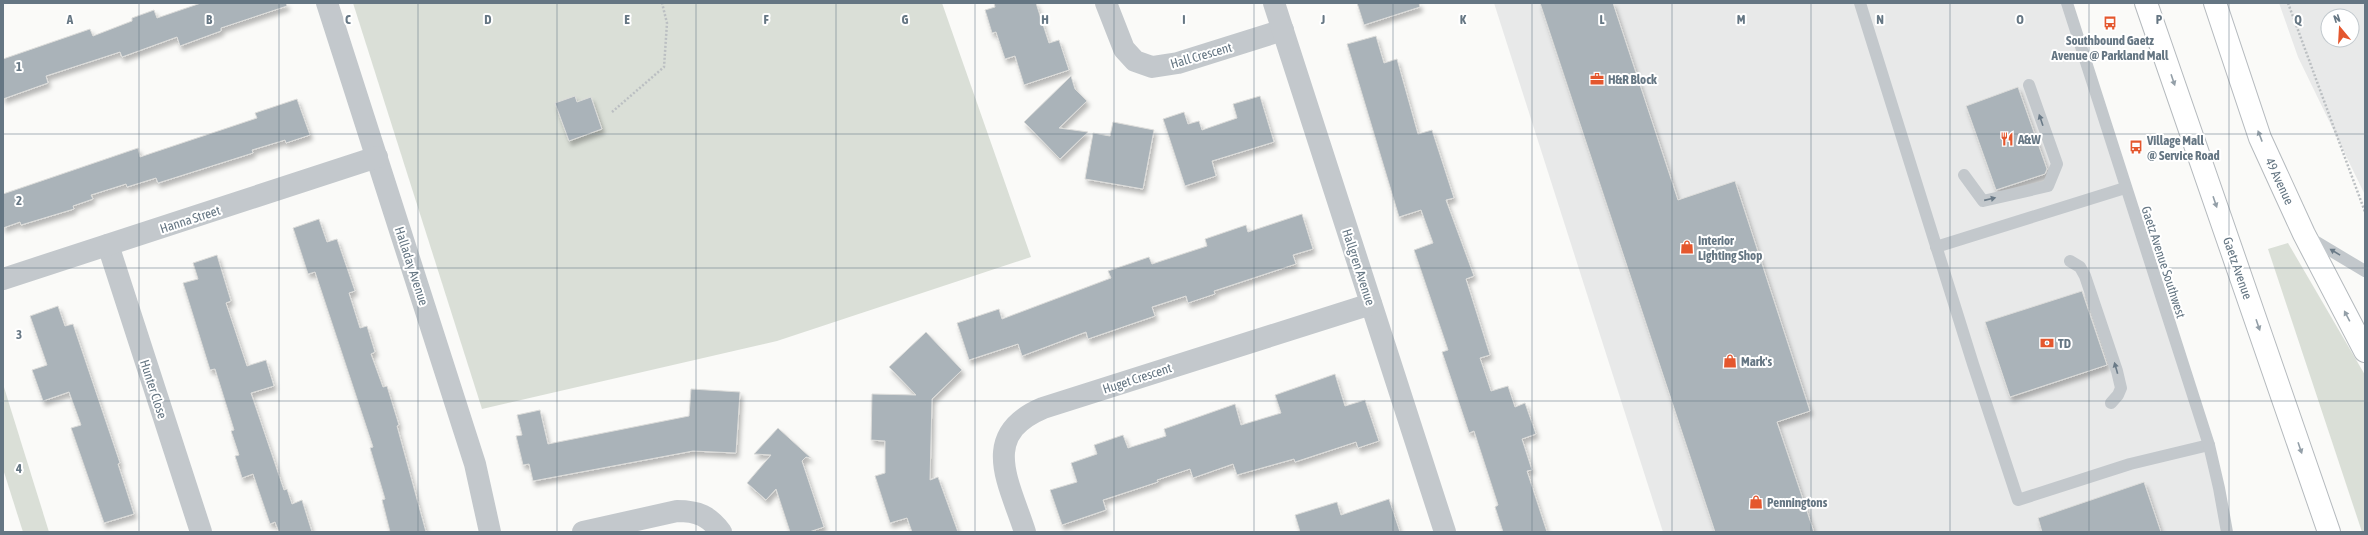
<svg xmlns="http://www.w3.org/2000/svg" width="2368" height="535" font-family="'Asap Condensed',sans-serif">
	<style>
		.built { fill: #e8e9e9; fill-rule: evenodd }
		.green { fill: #dadfd7 }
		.building { fill: #aab3b9; stroke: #dcdcda; filter: url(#shadow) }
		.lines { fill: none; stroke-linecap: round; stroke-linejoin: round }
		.primary-casing { stroke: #b5babe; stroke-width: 24 }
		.path { stroke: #bbbfc2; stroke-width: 2.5; stroke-dasharray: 2 2; stroke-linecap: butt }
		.lane { stroke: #c3c8cc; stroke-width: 12 }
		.street { stroke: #c3c8cc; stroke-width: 22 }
		.primary { stroke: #fff; stroke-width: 22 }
		.oneway { fill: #939fa8 }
		.oneway2 { fill: #6a7a87 }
		.grid { fill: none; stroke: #657683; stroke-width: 1; stroke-opacity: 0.55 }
		.labels { text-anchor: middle; stroke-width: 4; stroke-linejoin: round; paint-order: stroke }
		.poi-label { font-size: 13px; font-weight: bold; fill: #657683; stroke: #fff; text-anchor: start }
		.street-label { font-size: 13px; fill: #657683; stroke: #fff }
		.grid-label { font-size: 13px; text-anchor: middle; font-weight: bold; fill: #657683; stroke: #fff; stroke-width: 4; stroke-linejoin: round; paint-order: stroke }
	</style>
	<defs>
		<filter id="shadow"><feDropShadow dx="2.5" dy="4.5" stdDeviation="2" flood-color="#0004"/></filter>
	</defs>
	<rect width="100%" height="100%" fill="#fafaf8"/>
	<g class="built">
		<path d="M 1494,3 L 2064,3 L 2202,424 L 2227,532 L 1663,532 Z"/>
		<path d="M 2279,3 L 2365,3 L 2365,195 L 2298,57 ZM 2328,16 L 2352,16 L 2352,40 L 2328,40 Z"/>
	</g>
	<g class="green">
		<path d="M 353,3 L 942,3 L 1031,257 L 777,341 L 482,409 Z"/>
		<path d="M 2288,243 L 2365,375 L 2365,532 L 2362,532 L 2268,249 Z"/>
		<path d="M 3,384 L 49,532 L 23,532 L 3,469 Z"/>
	</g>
	<g class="building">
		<path d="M 201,3 L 286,3 L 287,6 L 221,28 L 221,31 L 180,46 L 177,37 L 122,57 L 120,52 L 46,76 L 48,83 L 3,99 L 3,59 L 90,29 L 93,36 L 132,21 L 132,18 L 154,10 L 157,18 Z"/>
		<path d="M 994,3 L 1036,3 L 1049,43 L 1059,40 L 1069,70 L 1024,85 L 1015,56 L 1005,59 L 996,32 L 992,33 L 985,10 L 995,7 Z"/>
		<path d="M 1357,3 L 1419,3 L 1420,7 L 1364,25 Z"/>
		<path d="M 1540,3 L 1613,3 L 1678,200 L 1735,181 L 1810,411 L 1777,422 L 1814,532 L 1715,532 Z"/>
		<path d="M 1376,36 L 1384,63 L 1397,59 L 1418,134 L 1432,130 L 1454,198 L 1446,200 L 1474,276 L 1466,279 L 1490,355 L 1480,358 L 1491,391 L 1508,386 L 1515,407 L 1525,403 L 1536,434 L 1522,439 L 1532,470 L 1527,471 L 1547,532 L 1503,532 L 1495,507 L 1498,505 L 1474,431 L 1469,433 L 1442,352 L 1448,350 L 1414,250 L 1433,243 L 1421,210 L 1399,217 L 1347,44 Z"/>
		<path d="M 1071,76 L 1075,89 L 1087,101 L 1059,128 L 1088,132 L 1060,159 L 1024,122 Z"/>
		<path d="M 2018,87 L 2047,169 L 2045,174 L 1996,190 L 1966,106 Z"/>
		<path d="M 575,96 L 577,102 L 591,97 L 602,129 L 569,141 L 555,103 Z"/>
		<path d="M 1260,96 L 1274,142 L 1212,161 L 1216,176 L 1185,186 L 1163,119 L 1184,112 L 1188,124 L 1199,121 L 1202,130 L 1237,118 L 1233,104 Z"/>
		<path d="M 297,99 L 310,135 L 286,143 L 285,140 L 252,150 L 253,153 L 158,183 L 156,178 L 127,187 L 126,184 L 91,195 L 93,199 L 73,206 L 74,209 L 21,225 L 20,222 L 3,228 L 3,194 L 138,148 L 140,157 L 257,118 L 255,113 Z"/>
		<path d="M 1113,122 L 1154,130 L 1143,189 L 1085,179 L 1093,133 L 1110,136 Z"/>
		<path d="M 1302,214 L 1313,249 L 1293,255 L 1296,264 L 1214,291 L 1215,294 L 1188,303 L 1186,296 L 1152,307 L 1155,316 L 1088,339 L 1086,332 L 1022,356 L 1018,344 L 969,360 L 957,323 L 999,309 L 1002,319 L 1111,278 L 1108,271 L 1149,257 L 1152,264 L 1207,246 L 1205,239 L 1246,225 L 1248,232 Z"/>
		<path d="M 319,219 L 327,242 L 337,239 L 355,291 L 349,293 L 360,328 L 367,326 L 375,352 L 371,354 L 383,387 L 387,386 L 399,425 L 397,426 L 426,532 L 390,532 L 382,500 L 385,499 L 370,448 L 373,447 L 315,272 L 308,274 L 293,228 Z"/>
		<path d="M 217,255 L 231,301 L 226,303 L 247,366 L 266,360 L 274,386 L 251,393 L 284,490 L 287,489 L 292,504 L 302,500 L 312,532 L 279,532 L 275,522 L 270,524 L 253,474 L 242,478 L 235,456 L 239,455 L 231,431 L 234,430 L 215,369 L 210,370 L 183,283 L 198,279 L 193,263 Z"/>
		<path d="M 2082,291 L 2107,365 L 2010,397 L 1985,322 Z"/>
		<path d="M 58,306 L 65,326 L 73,324 L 120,463 L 118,464 L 134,514 L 104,523 L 71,428 L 81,425 L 69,392 L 43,401 L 32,370 L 47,365 L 30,316 Z"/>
		<path d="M 926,332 L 962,370 L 932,399 L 930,480 L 938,477 L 958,532 L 912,532 L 907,518 L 890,523 L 875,476 L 885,473 L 885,441 L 871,440 L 872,394 L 916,395 L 889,367 Z"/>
		<path d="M 1335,374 L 1345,406 L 1365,400 L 1379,441 L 1358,448 L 1356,442 L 1295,462 L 1294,459 L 1237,475 L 1233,464 L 1193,478 L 1190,469 L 1157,480 L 1158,482 L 1103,500 L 1106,510 L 1062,525 L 1050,490 L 1077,482 L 1071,463 L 1097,454 L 1094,445 L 1123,435 L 1128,448 L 1166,436 L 1164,429 L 1235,404 L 1241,425 L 1281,413 L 1275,395 Z"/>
		<path d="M 691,389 L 740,392 L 736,453 L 693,451 L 533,481 L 529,464 L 523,465 L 516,436 L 522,435 L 517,415 L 540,410 L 548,444 L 689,416 Z"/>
		<path d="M 778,428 L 811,458 L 806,457 L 802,461 L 824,527 L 809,532 L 790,532 L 776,489 L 766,500 L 747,483 L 771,455 L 754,454 Z"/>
		<path d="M 2144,482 L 2161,532 L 2042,532 L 2038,518 Z"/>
		<path d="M 1389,499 L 1400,532 L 1300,532 L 1295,515 L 1337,502 L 1341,515 Z"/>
	</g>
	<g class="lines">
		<g class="primary-casing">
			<g id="primary">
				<path d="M 2146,3 L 2329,532"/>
				<path d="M 2215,3 L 2260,138 L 2304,234 L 2365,351"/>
			</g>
		</g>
		<g class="path">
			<path d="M 2288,3 L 2365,212"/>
			<path d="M 612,112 L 664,67 L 667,23 L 662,3"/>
		</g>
		<g class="lane">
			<path d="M 1860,3 L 1973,364 L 2018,500 L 2130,464 L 2209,445"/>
			<path d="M 2067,3 L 2209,445 L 2219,488 L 2227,532"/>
			<path d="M 1964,175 L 1983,201 L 2048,186 L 2057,164 L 2029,85"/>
			<path d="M 2308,237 L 2365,271"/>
			<path d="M 1936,247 L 2125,188"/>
			<path d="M 2070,261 L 2080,267 L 2085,276 L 2117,371 L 2121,388 L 2118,395 L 2111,403"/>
		</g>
		<g class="street">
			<path d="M 327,3 L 475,464 L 490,532"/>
			<path d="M 1106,3 L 1124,49 L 1135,61 L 1152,67 L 1178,63 L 1283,30"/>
			<path d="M 1274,3 L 1445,532"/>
			<path d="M 108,245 L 201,532"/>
			<path d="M 3,279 L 377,157"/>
			<path d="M 583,532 L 677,511 C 698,511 709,516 721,532"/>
			<path d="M 1025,532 C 1009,482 979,435 1043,408 L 1371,304"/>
		</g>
		<use href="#primary" class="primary"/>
	</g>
	<defs><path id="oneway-solid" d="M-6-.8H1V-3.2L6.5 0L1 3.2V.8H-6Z"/></defs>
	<g class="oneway">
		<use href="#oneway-solid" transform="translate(2173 80) rotate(71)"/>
		<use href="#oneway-solid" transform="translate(2260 136) rotate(-111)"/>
		<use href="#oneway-solid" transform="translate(2215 202) rotate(71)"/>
		<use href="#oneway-solid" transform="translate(2347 316) rotate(-118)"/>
		<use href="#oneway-solid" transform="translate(2258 325) rotate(71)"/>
		<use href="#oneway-solid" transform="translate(2300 448) rotate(71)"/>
	</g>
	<g class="oneway2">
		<use href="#oneway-solid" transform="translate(2041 120) rotate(-109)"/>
		<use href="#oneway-solid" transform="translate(1990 199) rotate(-13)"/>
		<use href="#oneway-solid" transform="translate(2335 252) rotate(-149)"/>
		<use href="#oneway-solid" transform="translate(2116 368) rotate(-106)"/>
	</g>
	<path class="grid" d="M 139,3 L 139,532M 279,3 L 279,532M 418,3 L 418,532M 557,3 L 557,532M 696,3 L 696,532M 836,3 L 836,532M 975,3 L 975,532M 1114,3 L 1114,532M 1254,3 L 1254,532M 1393,3 L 1393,532M 1532,3 L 1532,532M 1672,3 L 1672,532M 1811,3 L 1811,532M 1950,3 L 1950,532M 2089,3 L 2089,532M 2229,3 L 2229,532M 3,134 L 2365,134M 3,268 L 2365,268M 3,401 L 2365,401"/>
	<defs>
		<g id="bus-bare" transform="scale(1.08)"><path d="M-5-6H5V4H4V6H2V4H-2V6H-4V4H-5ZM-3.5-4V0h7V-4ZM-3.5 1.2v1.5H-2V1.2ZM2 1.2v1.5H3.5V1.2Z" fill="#e4572e" stroke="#fff" stroke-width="2.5" paint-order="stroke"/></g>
		<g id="office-bare" transform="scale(1.08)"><path d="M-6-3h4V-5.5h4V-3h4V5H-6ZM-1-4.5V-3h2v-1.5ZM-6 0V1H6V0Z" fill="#e4572e" stroke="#fff" stroke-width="2.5" paint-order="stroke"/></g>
		<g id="restaurant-bare" transform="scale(1.08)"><path d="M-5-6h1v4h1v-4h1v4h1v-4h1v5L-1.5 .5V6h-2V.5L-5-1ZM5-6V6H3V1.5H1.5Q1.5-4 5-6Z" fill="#e4572e" stroke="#fff" stroke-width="2.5" paint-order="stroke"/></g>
		<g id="shop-bare" transform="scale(1.08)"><path d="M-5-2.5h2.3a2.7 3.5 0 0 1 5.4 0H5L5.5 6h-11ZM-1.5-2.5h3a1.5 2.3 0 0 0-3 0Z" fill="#e4572e" stroke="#fff" stroke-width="2.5" paint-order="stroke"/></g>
		<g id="bank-bare" transform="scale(1.08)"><path d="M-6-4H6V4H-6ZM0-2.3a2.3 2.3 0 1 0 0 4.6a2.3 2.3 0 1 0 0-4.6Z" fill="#e4572e" stroke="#fff" stroke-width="2.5" paint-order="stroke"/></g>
	</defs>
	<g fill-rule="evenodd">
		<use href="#bus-bare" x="2110" y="23"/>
		<use href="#office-bare" x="1597" y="79"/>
		<use href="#restaurant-bare" x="2007" y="139"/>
		<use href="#bus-bare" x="2136" y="147"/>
		<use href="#shop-bare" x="1687" y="247"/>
		<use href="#bank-bare" x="2047" y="343"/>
		<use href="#shop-bare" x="1730" y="361"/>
		<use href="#shop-bare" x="1756" y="502"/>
	</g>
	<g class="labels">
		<g class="poi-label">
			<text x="2110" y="45" text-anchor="middle">Southbound Gaetz<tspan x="2110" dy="15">Avenue @ Parkland Mall</tspan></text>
			<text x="1608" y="84">H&amp;R Block</text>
			<text x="2018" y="144">A&amp;W</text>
			<text x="2147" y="145">Village Mall<tspan x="2147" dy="15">@ Service Road</tspan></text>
			<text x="1698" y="245">Interior<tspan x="1698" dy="15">Lighting Shop</tspan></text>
			<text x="2058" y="348">TD</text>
			<text x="1741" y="366">Mark's</text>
			<text x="1767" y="507">Penningtons</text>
		</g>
		<g class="street-label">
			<text transform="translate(1201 55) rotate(-16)" y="5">Hall Crescent</text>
			<text transform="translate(2280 181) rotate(65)" y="5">49 Avenue</text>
			<text transform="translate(190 219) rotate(-18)" y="5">Hanna Street</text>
			<text transform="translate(2164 262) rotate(72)" y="5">Gaetz Avenue Southwest</text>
			<text transform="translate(412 266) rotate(72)" y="5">Halladay Avenue</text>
			<text transform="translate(1359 267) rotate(72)" y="5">Hallgren Avenue</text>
			<text transform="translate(2238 268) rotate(71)" y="5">Gaetz Avenue</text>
			<text transform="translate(1137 378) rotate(-18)" y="5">Huget Crescent</text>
			<text transform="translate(154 389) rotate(72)" y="5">Hunter Close</text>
		</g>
	</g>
	<g class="grid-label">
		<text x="70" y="24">A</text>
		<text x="209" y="24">B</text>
		<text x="348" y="24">C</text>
		<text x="488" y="24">D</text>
		<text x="627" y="24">E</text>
		<text x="766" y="24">F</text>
		<text x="905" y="24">G</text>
		<text x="1045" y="24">H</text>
		<text x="1184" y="24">I</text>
		<text x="1323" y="24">J</text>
		<text x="1463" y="24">K</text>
		<text x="1602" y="24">L</text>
		<text x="1741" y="24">M</text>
		<text x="1880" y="24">N</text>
		<text x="2020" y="24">O</text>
		<text x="2159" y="24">P</text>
		<text x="2298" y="24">Q</text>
		<text x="19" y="71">1</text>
		<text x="19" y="205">2</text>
		<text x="19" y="339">3</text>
		<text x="19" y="473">4</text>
	</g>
	<rect width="2368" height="535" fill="none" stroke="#657683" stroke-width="8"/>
	<g transform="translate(2340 28) rotate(342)"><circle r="19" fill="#ffffff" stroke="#c1c8cd"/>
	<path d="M0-3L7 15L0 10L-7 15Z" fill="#e4572e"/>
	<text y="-6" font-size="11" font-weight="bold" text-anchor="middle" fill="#657683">N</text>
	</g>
</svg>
